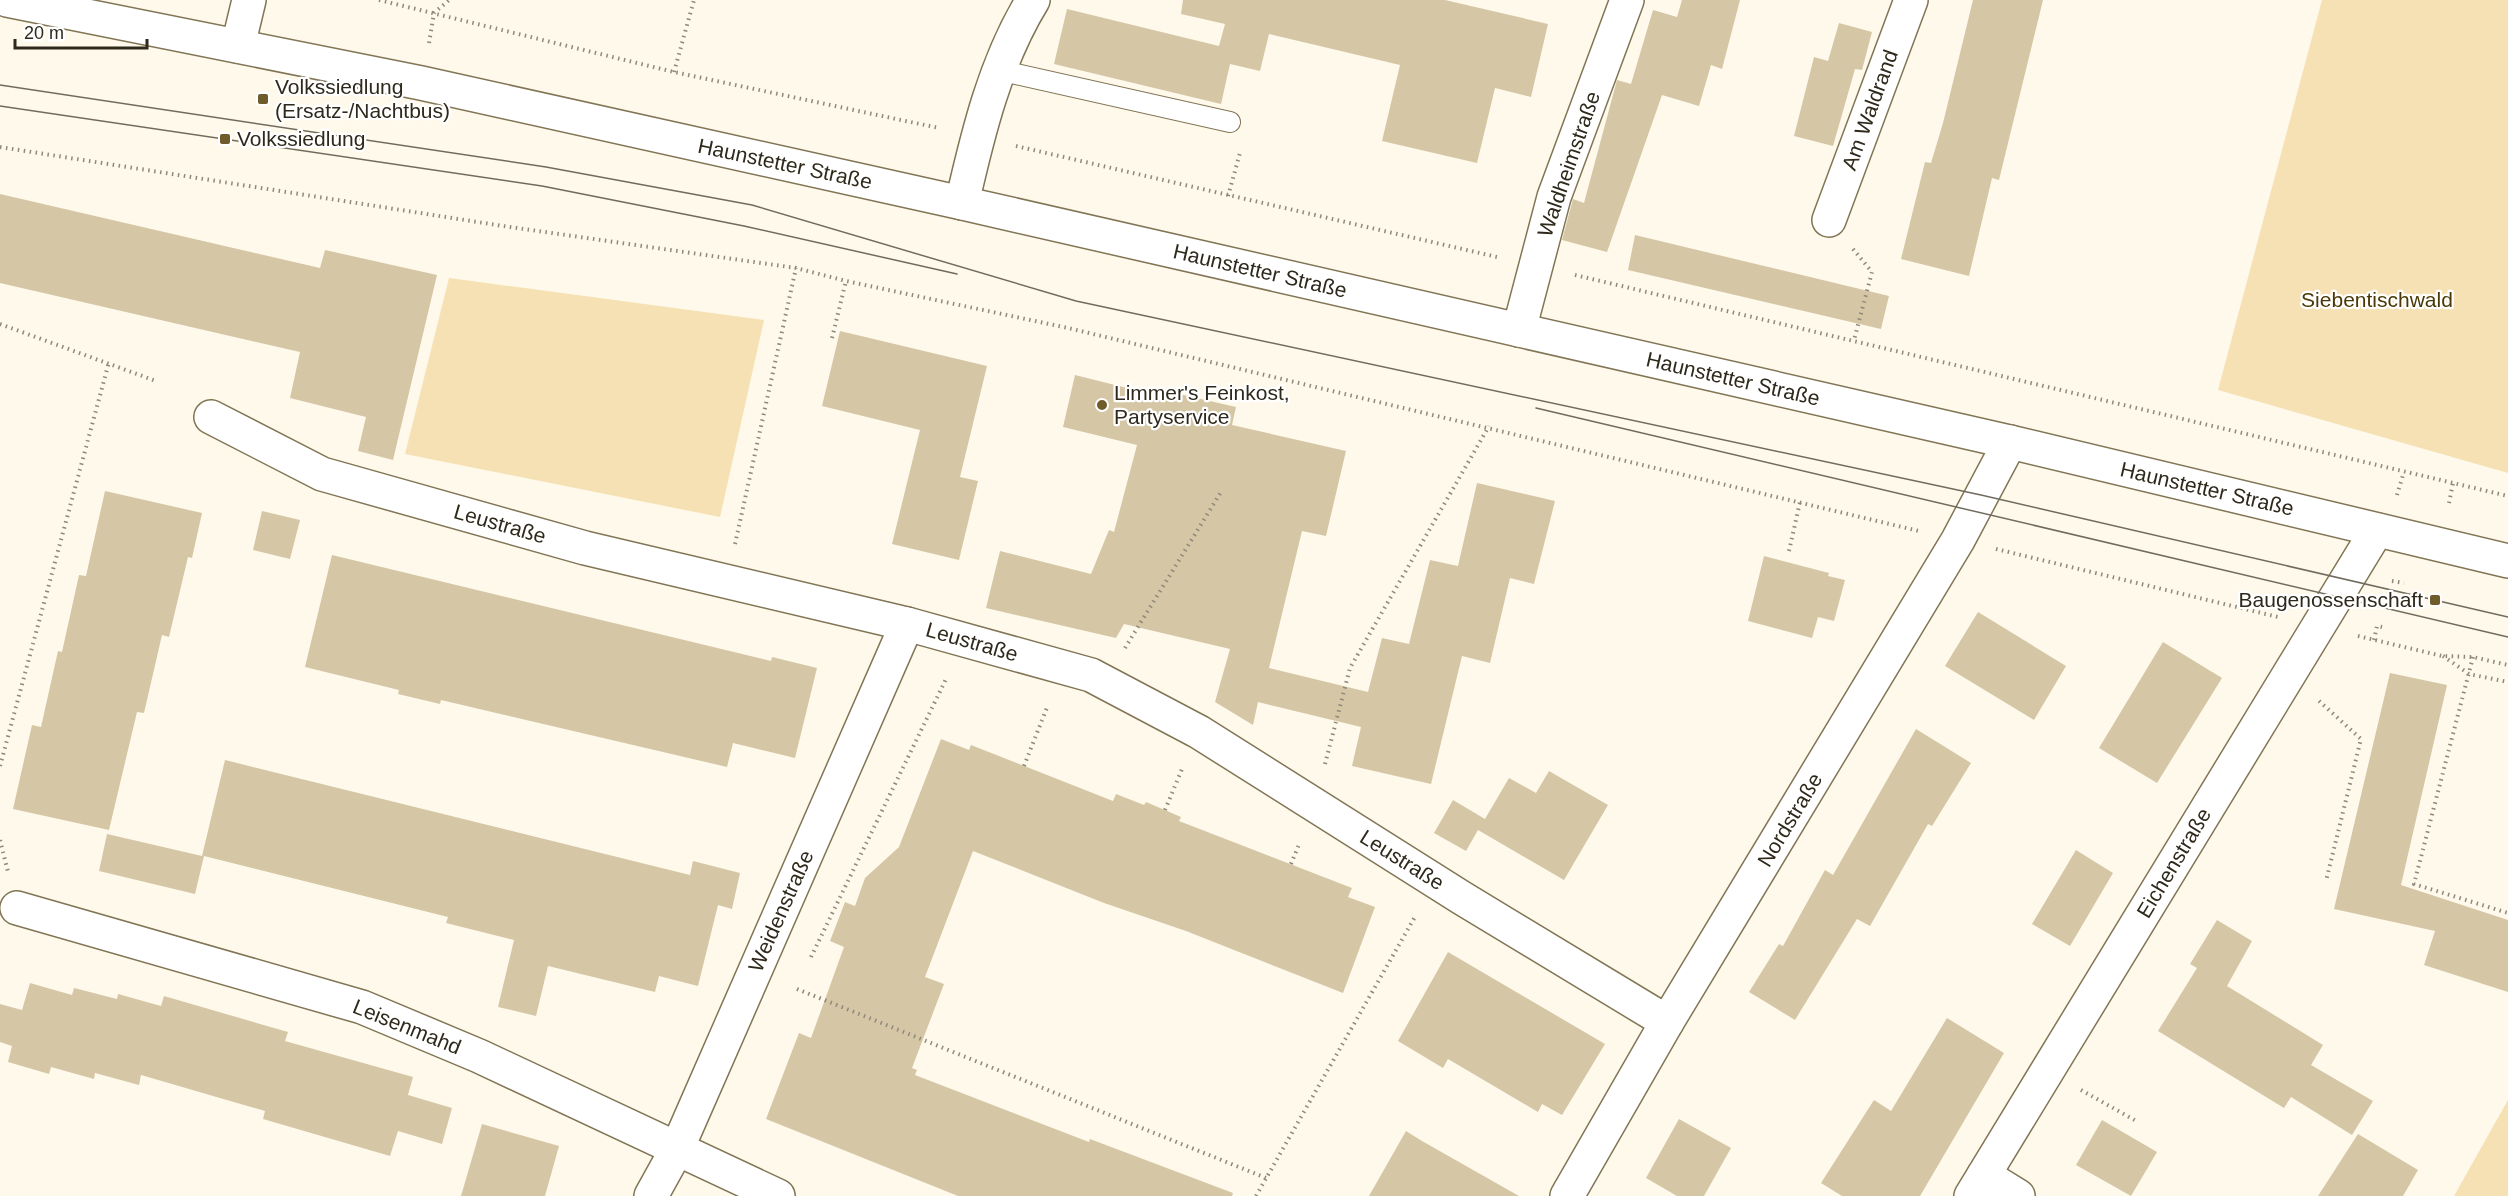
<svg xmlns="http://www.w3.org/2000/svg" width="2508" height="1196" font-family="Helvetica,sans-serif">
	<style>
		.green { fill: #f5e1b3 }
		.building { fill: #d5c7a6 }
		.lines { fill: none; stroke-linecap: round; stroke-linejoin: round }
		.lane-casing { stroke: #817555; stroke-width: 22 }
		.street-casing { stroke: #817555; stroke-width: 36 }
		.secondary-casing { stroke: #817555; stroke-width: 36 }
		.path { stroke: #8f897b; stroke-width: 4; stroke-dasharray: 1.5 4.5; stroke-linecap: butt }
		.lane { stroke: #fff; stroke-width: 20 }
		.street { stroke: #fff; stroke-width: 33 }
		.secondary { stroke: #fff; stroke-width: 33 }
		.tram { stroke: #706b5d; stroke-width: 1.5 }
		.poi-dot { fill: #705c2b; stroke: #fff; stroke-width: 2 }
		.labels { text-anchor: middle; stroke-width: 4.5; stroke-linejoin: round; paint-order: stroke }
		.poi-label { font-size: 21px; fill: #2e291b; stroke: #fff; text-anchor: start }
		.street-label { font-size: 21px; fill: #2e291b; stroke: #fff }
		.park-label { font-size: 21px; fill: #4a3905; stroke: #fff }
	</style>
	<rect width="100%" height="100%" fill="#fff9eb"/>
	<g class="green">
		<path d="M 2322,0 L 2508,0 L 2508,473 L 2218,390 Z"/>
		<path d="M 449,278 L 764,320 L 720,517 L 405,454 Z"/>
		<path d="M 2508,1100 L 2508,1196 L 2454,1196 Z"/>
	</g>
	<g class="building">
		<path d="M 1183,0 L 1445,0 L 1548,24 L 1531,97 L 1495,88 L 1477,163 L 1382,141 L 1400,65 L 1269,34 L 1260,71 L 1230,64 L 1221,104 L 1054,64 L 1067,9 L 1219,46 L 1225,24 L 1181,14 Z"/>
		<path d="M 1682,0 L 1740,0 L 1722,69 L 1711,65 L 1699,106 L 1662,95 L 1607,252 L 1562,240 L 1573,199 L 1584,203 L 1617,80 L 1631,84 L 1653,10 L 1677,17 Z"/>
		<path d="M 1973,0 L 2043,0 L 1999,180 L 1992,178 L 1969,276 L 1901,259 L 1925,162 L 1931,163 L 1943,123 Z"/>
		<path d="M 1839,23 L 1872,32 L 1862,70 L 1855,69 L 1833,146 L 1794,136 L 1814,57 L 1828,61 Z"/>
		<path d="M 0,194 L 320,268 L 325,250 L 437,275 L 393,460 L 358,451 L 366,417 L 290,398 L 300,352 L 0,283 Z"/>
		<path d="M 1635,235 L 1889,296 L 1881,329 L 1628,270 Z"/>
		<path d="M 840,331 L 987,366 L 960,477 L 978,481 L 959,560 L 892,544 L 920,430 L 822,406 Z"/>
		<path d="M 1075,375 L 1151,394 L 1153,388 L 1236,407 L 1232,425 L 1346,451 L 1326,536 L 1302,531 L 1269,668 L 1368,692 L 1382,638 L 1409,644 L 1430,560 L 1458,566 L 1477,483 L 1555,501 L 1534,584 L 1510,578 L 1490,663 L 1462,656 L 1431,784 L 1352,766 L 1361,727 L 1258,702 L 1253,725 L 1215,702 L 1230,649 L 1124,624 L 1116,638 L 986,608 L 1000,551 L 1091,574 L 1109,530 L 1114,532 L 1137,445 L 1063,427 Z"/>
		<path d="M 105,491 L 202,513 L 192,558 L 188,557 L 169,637 L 162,635 L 144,713 L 137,712 L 109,830 L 13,809 L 32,725 L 41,727 L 58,651 L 62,652 L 79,575 L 86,576 Z"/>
		<path d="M 262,511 L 300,520 L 290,559 L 253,550 Z"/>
		<path d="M 332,555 L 771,661 L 772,657 L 817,668 L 795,758 L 733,743 L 727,767 L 441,700 L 440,704 L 398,694 L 399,690 L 305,667 Z"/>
		<path d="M 1764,556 L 1829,573 L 1828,576 L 1845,580 L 1834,621 L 1818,617 L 1812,638 L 1748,621 Z"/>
		<path d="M 1978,612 L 2066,666 L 2034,720 L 1945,666 Z"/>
		<path d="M 2163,642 L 2222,678 L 2157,783 L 2099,748 Z"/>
		<path d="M 2390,673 L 2447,685 L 2401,885 L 2508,920 L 2508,992 L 2424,965 L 2435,931 L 2334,909 Z"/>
		<path d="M 1916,729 L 1971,763 L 1932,826 L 1928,824 L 1870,926 L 1857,919 L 1795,1020 L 1749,992 L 1779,944 L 1783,946 L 1825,870 L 1833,875 Z"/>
		<path d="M 941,739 L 969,750 L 971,745 L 1113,801 L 1116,794 L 1144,805 L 1146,802 L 1181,817 L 1179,821 L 1352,888 L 1348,897 L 1375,907 L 1343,993 L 1186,931 L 1104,903 L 973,851 L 925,977 L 944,984 L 912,1068 L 917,1070 L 915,1075 L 1089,1142 L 1090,1139 L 1233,1193 L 1232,1196 L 958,1196 L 766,1119 L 799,1033 L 811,1038 L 844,947 L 830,941 L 845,902 L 855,906 L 865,878 L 899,847 Z"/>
		<path d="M 225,760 L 690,875 L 693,861 L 740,873 L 732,909 L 718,905 L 698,986 L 659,976 L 655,992 L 548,966 L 536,1016 L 498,1007 L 514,940 L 446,923 L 448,917 L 204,856 L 195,894 L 99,871 L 107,834 L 202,856 Z"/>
		<path d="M 1549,771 L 1608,805 L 1564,880 L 1478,830 L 1466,851 L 1434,833 L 1453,800 L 1485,819 L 1509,778 L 1536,793 Z"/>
		<path d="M 2076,850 L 2113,873 L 2070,946 L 2032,924 Z"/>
		<path d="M 2217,920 L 2252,941 L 2227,986 L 2323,1045 L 2311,1065 L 2373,1101 L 2352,1135 L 2291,1097 L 2284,1108 L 2158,1031 L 2197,968 L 2190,964 Z"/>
		<path d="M 1448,952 L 1605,1044 L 1562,1115 L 1542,1104 L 1538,1112 L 1448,1059 L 1443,1068 L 1398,1041 Z"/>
		<path d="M 30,983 L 72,995 L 74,988 L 117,999 L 118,994 L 161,1006 L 164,996 L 288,1032 L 285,1041 L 413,1077 L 408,1095 L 452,1108 L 442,1144 L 398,1131 L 390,1156 L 263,1119 L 265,1111 L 141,1075 L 139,1085 L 95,1073 L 94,1079 L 51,1067 L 49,1074 L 8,1062 L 12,1046 L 0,1042 L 0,1004 L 22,1010 Z"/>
		<path d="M 1947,1018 L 2004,1053 L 1920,1196 L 1842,1196 L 1821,1183 L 1874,1100 L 1891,1111 Z"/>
		<path d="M 1679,1119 L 1731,1148 L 1704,1196 L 1677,1196 L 1646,1178 Z"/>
		<path d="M 2102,1120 L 2157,1152 L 2131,1196 L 2076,1165 Z"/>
		<path d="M 482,1124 L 559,1146 L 545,1196 L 461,1196 Z"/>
		<path d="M 1406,1131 L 1422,1141 L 1519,1196 L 1369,1196 Z"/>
		<path d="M 2358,1134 L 2418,1170 L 2403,1196 L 2318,1196 Z"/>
	</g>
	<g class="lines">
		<g class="lane-casing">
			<path id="lane" d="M 998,70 L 1230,122"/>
		</g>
		<g class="street-casing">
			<g id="street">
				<path d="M 238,46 L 249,0"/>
				<path d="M 962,203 C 978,133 995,62 1033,0"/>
				<path d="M 1829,220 L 1911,0"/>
				<path d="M 1519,330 L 1554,197 L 1627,0"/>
				<path d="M 211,417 L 322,474 L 585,548 L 907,624 L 1091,675 L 1199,732 L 1462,898 L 1667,1022"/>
				<path d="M 17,908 L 362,1007 L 479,1056 L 778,1196"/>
				<path d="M 1984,1175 L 2018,1196"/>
				<path d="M 651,1196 L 677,1149 L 907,624"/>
				<path d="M 1567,1196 L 1667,1022 L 1958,540 L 2010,442"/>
				<path d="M 1971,1196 L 2377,530"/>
			</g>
		</g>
		<g class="secondary-casing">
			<path id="secondary" d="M 7,0 L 421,83 L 962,203 L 2010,442 L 2508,561"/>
		</g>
		<g class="path">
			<path d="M 379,0 L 674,72 L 939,128"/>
			<path d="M 429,43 L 434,13 L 449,0"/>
			<path d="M 674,72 L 694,0"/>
			<path d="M 1016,146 L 1497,257"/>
			<path d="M 0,147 L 503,226 L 796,268 L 846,281 L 1068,328 L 1919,531"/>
			<path d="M 1228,196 L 1240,153"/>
			<path d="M 1853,249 L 1872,272 L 1854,340"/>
			<path d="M 1575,275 L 2508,496"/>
			<path d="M 0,324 L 156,381"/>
			<path d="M 832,338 L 846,281"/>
			<path d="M 2397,495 L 2404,472"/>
			<path d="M 2449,503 L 2453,483"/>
			<path d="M 735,544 L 796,268"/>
			<path d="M 1996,549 L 2278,617"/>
			<path d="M 1789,551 L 1800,502"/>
			<path d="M 2392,581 L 2404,583"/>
			<path d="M 2358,636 L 2442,656 L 2473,657 L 2508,665"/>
			<path d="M 2374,640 L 2377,626 L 2382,627"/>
			<path d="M 1125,648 L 1221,492"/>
			<path d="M 2443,656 L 2469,674 L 2508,682"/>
			<path d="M 2473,657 L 2414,884 L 2508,913"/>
			<path d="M 2319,701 L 2361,739 L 2326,881"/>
			<path d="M 1325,764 L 1350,668 L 1489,426"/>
			<path d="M 0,766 L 109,362"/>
			<path d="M 1024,766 L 1048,705"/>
			<path d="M 1165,810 L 1182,769"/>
			<path d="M 0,840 L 8,872"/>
			<path d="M 1291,864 L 1300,842"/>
			<path d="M 811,957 L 947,677"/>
			<path d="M 797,989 L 1266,1178"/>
			<path d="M 2081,1090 L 2138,1122"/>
			<path d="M 1256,1196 L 1416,915"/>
		</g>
		<use href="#lane" class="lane"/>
		<use href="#street" class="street"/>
		<use href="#secondary" class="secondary"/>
		<g class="tram">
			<path d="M 0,85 L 546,167 L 752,205 L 1076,301 L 1981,495 L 2508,617"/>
			<path d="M 0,106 L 542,186 L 744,226 L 957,274"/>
			<path d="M 1536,408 L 2508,637"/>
		</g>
	</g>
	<g class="poi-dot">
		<rect x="257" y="93" width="12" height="12" rx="3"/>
		<rect x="219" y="133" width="12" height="12" rx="3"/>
		<circle cx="1102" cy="405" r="6"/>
		<rect x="2429" y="594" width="12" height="12" rx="3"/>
	</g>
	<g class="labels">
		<g class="poi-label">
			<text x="275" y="94">Volkssiedlung<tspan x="275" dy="24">(Ersatz-/Nachtbus)</tspan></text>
			<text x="237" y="146">Volkssiedlung</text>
			<text x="1114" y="400">Limmer's Feinkost,<tspan x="1114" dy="24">Partyservice</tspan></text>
			<text x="2423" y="607" text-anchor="end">Baugenossenschaft</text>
		</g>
		<g class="street-label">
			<text transform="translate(1870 110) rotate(-70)" y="7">Am Waldrand</text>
			<text transform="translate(785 164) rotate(12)" y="7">Haunstetter Straße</text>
			<text transform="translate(1569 164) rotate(-71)" y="7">Waldheimstraße</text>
			<text transform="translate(1260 271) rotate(13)" y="7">Haunstetter Straße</text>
			<text transform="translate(1733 379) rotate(13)" y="7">Haunstetter Straße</text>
			<text transform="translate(2207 489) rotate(13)" y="7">Haunstetter Straße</text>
			<text transform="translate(500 524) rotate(16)" y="7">Leustraße</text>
			<text transform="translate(972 642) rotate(16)" y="7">Leustraße</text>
			<text transform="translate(1790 820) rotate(-59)" y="7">Nordstraße</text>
			<text transform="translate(1402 860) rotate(32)" y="7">Leustraße</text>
			<text transform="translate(2174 863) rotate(-59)" y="7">Eichenstraße</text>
			<text transform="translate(781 911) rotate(-66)" y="7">Weidenstraße</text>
			<text transform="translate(407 1027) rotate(22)" y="7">Leisenmahd</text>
		</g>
		<g class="park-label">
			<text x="2377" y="307">Siebentischwald</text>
		</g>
	</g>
	<path d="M15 39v9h132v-9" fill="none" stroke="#2e291b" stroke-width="3"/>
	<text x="24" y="39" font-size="18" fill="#2e291b" stroke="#ffffff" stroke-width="4.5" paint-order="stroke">20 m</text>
</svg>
